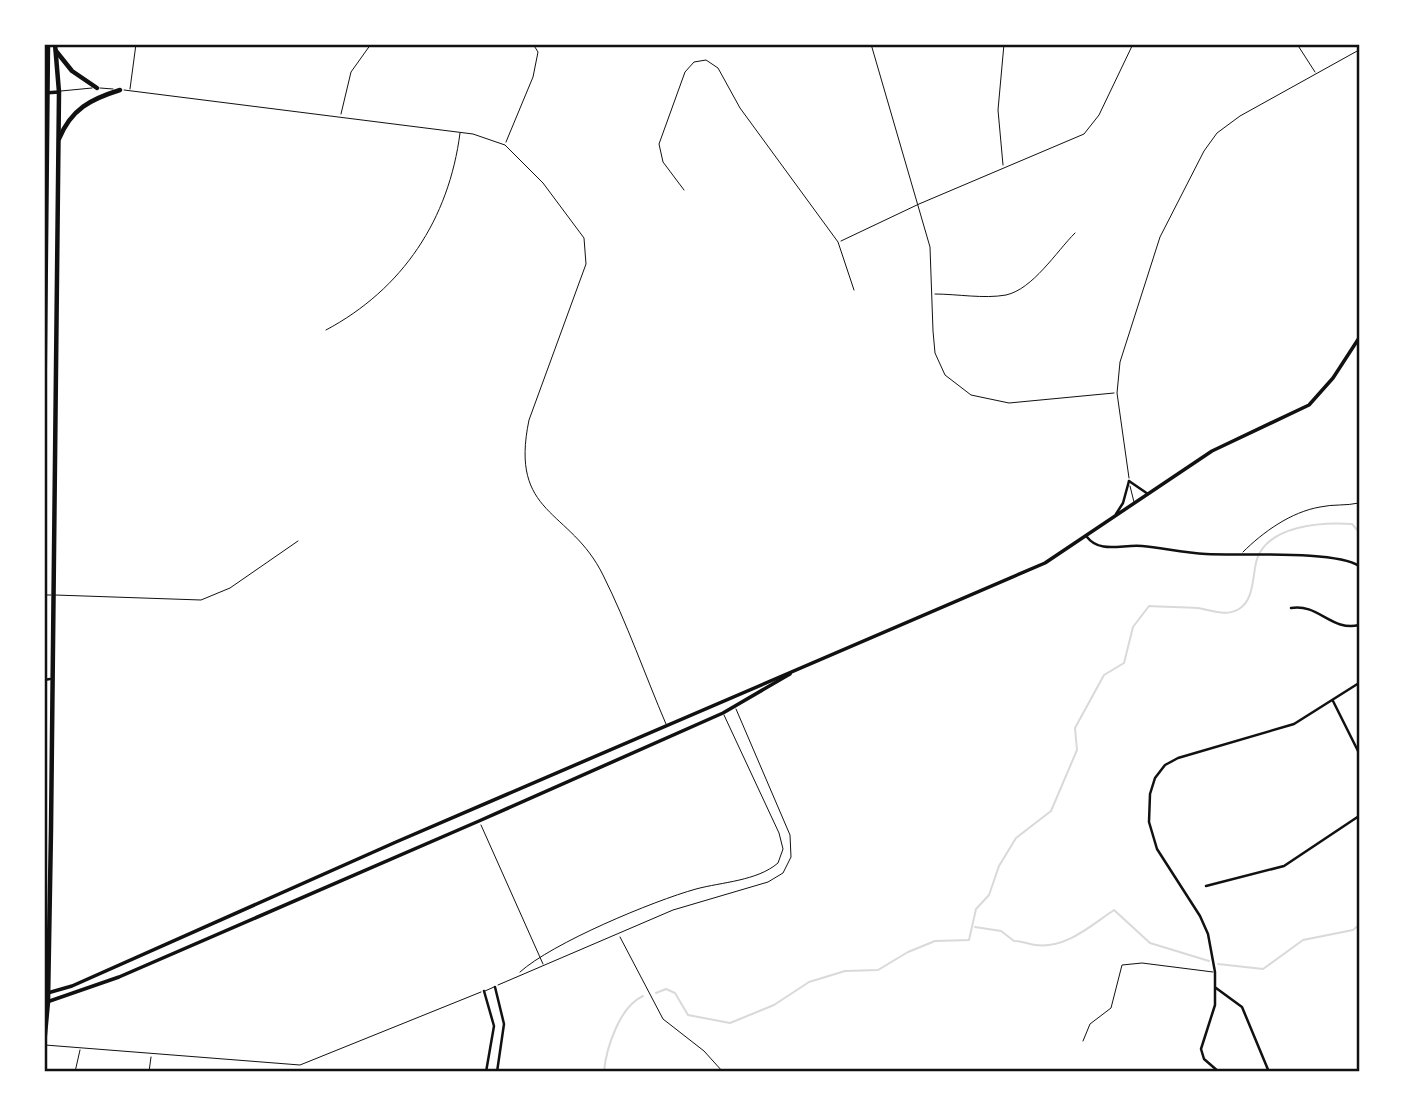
<svg xmlns="http://www.w3.org/2000/svg" width="1403" height="1116" font-family="Spectral,serif">
	<style>
		.lines { fill: none; stroke-linecap: round; stroke-linejoin: round }
		.stream { stroke: #d9d9d9; stroke-width: 2 }
		.service { stroke: #111; stroke-width: 1 }
		.minor { stroke: #111; stroke-width: 2.5 }
		.tertiary { stroke: #111; stroke-width: 3.5 }
		.trunk { stroke: #111; stroke-width: 4.5 }
		.neatline { fill: none; stroke: #111; stroke-width: 2.5 }
	</style>
	<rect width="100%" height="100%" fill="#fff"/>
	<g class="lines">
		<g class="stream">
			<path d="M 975,927 L 1001,931 L 1014,941 C 1023,941 1027,944 1035,945 C 1066,949 1090,926 1114,910 L 1150,943 L 1209,961"/>
			<path d="M 1218,964 L 1263,969 L 1303,940 L 1353,930 L 1359,925"/>
			<path d="M 656,993 L 666,989 L 675,993 L 688,1015 L 730,1023 L 774,1005 L 809,982 L 845,971 L 878,970 L 908,952 L 935,941 L 969,940 L 976,909 L 989,895 L 999,866 L 1016,838 L 1051,811 L 1077,750 L 1075,728 L 1104,675 L 1124,663 L 1133,627 L 1149,606 C 1165,607 1183,607 1197,608 C 1212,610 1225,617 1239,609 C 1255,599 1252,575 1257,559 C 1269,525 1322,522 1352,524 L 1359,532"/>
			<path d="M 604,1072 C 606,1048 620,1006 643,996"/>
		</g>
		<g class="service">
			<path d="M 871,44 L 930,247 L 933,331 L 935,353 L 945,375 L 971,395 L 1009,403 L 1114,393"/>
			<path d="M 1297,44 L 1315,72"/>
			<path d="M 100,88 L 113,89"/>
			<path d="M 130,89 L 136,44"/>
			<path d="M 124,90 L 473,134 L 505,145 L 543,183 L 584,238 L 586,264 L 529,420 C 509,516 570,508 603,575 C 627,623 645,675 666,724"/>
			<path d="M 61,91 L 92,88"/>
			<path d="M 341,114 L 351,72 L 371,44"/>
			<path d="M 506,142 L 533,77 L 538,52 L 533,44"/>
			<path d="M 1003,165 L 998,110 L 1004,44"/>
			<path d="M 684,190 L 663,162 L 659,144 L 685,72 L 694,62 L 706,60 L 718,68 L 740,108 L 838,242 L 854,290"/>
			<path d="M 841,241 L 919,204 L 1084,134 L 1099,115 L 1133,44"/>
			<path d="M 935,294 C 957,294 984,299 1006,295 C 1033,289 1056,252 1075,233"/>
			<path d="M 326,330 C 403,289 449,219 460,133"/>
			<path d="M 1129,478 L 1117,393 L 1120,362 L 1160,237 L 1204,151 L 1217,133 L 1240,116 L 1359,50"/>
			<path d="M 1130,486 L 1134,502"/>
			<path d="M 1243,552 C 1263,532 1291,512 1320,507 C 1333,504 1346,506 1359,503"/>
			<path d="M 44,595 L 51,595"/>
			<path d="M 55,595 L 201,600 L 230,588 L 298,541"/>
			<path d="M 481,825 L 543,964"/>
			<path d="M 620,937 L 663,1019 L 704,1051 L 723,1072"/>
			<path d="M 520,972 C 552,943 653,901 696,889 C 722,882 757,881 778,863 L 783,849 L 779,833 L 724,715"/>
			<path d="M 498,985 L 673,910 L 768,882 L 783,873 L 791,857 L 790,835 L 736,709"/>
			<path d="M 485,991 L 494,987"/>
			<path d="M 1083,1041 L 1090,1024 L 1111,1008 L 1122,965 L 1142,963 L 1213,972"/>
			<path d="M 45,1045 L 300,1065 L 481,992"/>
			<path d="M 75,1072 L 80,1050"/>
			<path d="M 149,1072 L 151,1057"/>
		</g>
		<g class="minor">
			<path d="M 1129,481 L 1148,494"/>
			<path d="M 1116,514 L 1123,503 L 1129,481"/>
			<path d="M 1087,537 C 1100,554 1123,544 1142,546 C 1163,548 1184,553 1206,554 C 1239,556 1335,550 1359,566"/>
			<path d="M 1291,608 C 1318,603 1332,632 1359,625"/>
			<path d="M 44,680 L 50,679"/>
			<path d="M 1333,701 L 1359,753"/>
			<path d="M 1206,886 L 1284,866 L 1359,816"/>
			<path d="M 495,987 L 504,1024 L 497,1072"/>
			<path d="M 1216,988 L 1242,1007 L 1269,1072"/>
			<path d="M 484,991 L 494,1026 L 486,1072"/>
			<path d="M 1219,1072 L 1204,1059 L 1201,1049 L 1215,1005 L 1215,972 L 1208,934 L 1200,916 L 1157,849 L 1149,822 L 1150,794 L 1155,778 L 1165,765 L 1178,758 L 1294,724 L 1359,683"/>
		</g>
		<g class="tertiary">
			<path d="M 44,93 L 59,92"/>
			<path d="M 44,994 L 72,986 L 396,842 L 1045,563 L 1212,451 L 1309,405 L 1333,378 L 1359,338"/>
			<path d="M 44,1003 L 119,977 L 479,821 L 723,713 L 790,674"/>
		</g>
		<g class="trunk">
			<path d="M 56,51 L 72,71 L 97,88"/>
			<path d="M 59,139 C 71,109 91,99 120,90"/>
			<path d="M 44,446 L 48,44"/>
			<path d="M 44,1045 L 48,1002 L 51,830 L 59,92 L 55,44"/>
		</g>
	</g>
	<rect width="1403" height="1116" fill="none" stroke="#ffffff" stroke-width="91"/>
	<rect x="46" y="46" width="1312" height="1024" class="neatline"/>
</svg>
